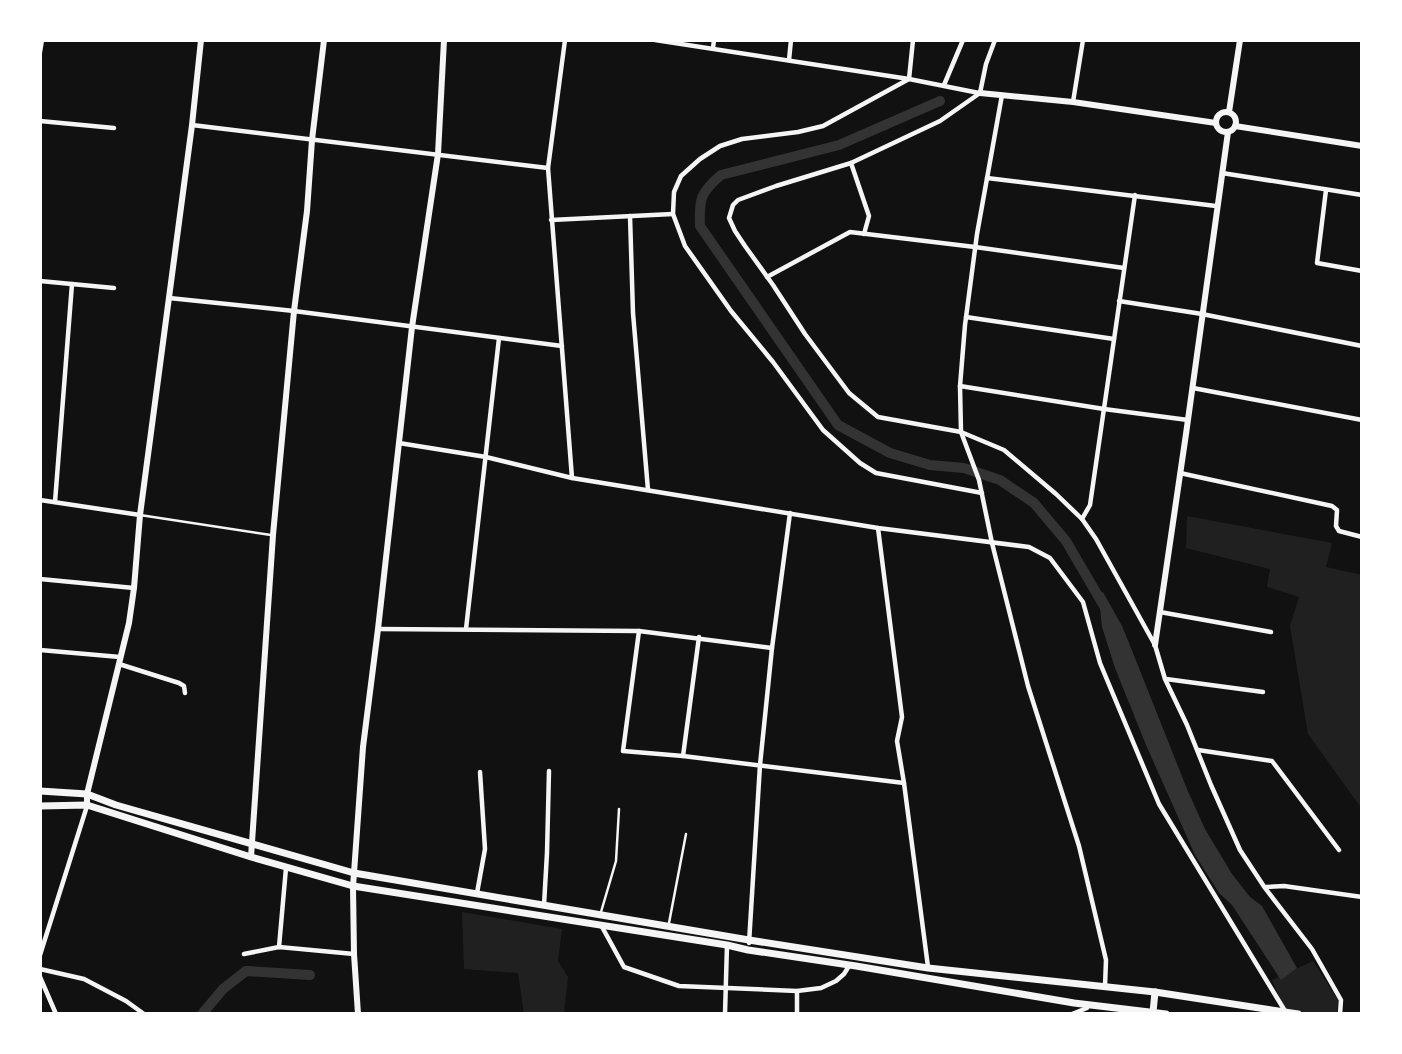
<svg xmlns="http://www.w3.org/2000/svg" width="1402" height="1054" font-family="'PT Sans Narrow',sans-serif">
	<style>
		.green { fill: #202020 }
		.water { fill: #333 }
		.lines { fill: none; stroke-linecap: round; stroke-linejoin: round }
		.canal { stroke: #333; stroke-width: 10 }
		.service { stroke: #f5f5f5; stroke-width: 2.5 }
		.minor { stroke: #f5f5f5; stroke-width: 4.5 }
		.tertiary { stroke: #f5f5f5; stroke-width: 6 }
		.secondary { stroke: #f5f5f5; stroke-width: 7 }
	</style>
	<rect width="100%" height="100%" fill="#111"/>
	<g class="green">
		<path d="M 1187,516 L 1332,543 L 1326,567 L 1362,575 L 1362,809 L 1308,734 L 1290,626 L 1299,597 L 1267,587 L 1270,569 L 1186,548 Z"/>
		<path d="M 462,912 L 562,929 L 558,961 L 568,977 L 564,1014 L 524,1014 L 518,973 L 464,969 Z"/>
		<path d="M 1313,961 L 1338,1000 L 1337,1014 L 1302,1014 L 1285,1011 L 1272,980 Z"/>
	</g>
	<path class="water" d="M 1103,592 L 1122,626 L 1129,643 L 1187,789 L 1205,829 L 1232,874 L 1250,897 L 1262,906 L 1297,968 L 1281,980 L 1232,905 L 1219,893 L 1195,855 L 1146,745 L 1115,668 L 1102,627 L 1100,608 L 1094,597 Z"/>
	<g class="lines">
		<g class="canal">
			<path d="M 940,101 L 839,145 L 721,175 C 700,193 699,199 700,226 L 838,425 L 890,453 L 930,465 L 964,468 L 1000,480 L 1034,503 L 1066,541 L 1104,606"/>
			<path d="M 202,1014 L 223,989 L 246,971 L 310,975"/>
		</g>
		<g class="service">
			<path d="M 140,515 L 271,535"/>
			<path d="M 601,912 L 616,861 L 619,809"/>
			<path d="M 669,923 L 686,834"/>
		</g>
		<g class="minor">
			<path d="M 565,40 L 548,168 L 572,478"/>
			<path d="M 655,40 L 909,79 L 979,93"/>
			<path d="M 913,40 L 909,79 L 823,126 L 798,132 L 742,139 L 720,146 L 700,159 L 681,176 L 674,192 L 673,214 L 685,246 L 731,311 L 773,362 L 823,430 L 860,463 L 876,473 L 982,493"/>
			<path d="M 713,48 L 714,40"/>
			<path d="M 40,52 L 42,40"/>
			<path d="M 789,60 L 791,40"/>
			<path d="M 944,85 L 963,40"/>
			<path d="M 980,93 L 940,121 L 851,163 L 776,186 L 738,200 L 733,205 L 729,218 L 735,231 L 745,246 L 773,285 L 805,334 L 849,393 L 878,417 L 961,432 L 1004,450 L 1056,494 L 1082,519 L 1096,539 L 1155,645 L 1165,679 L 1187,725 L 1211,785 L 1240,850 L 1265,888 L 1312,949 L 1341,1000 L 1340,1014"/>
			<path d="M 980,93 L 986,64 L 995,40"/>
			<path d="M 1002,95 L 977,234 L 965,325 L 960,386 L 961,432 L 979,480 L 992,543 L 1028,686 L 1079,846 L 1106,960 L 1105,986"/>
			<path d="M 1073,102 L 1083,40"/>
			<path d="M 40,121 L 114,128"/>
			<path d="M 192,125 L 548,168"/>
			<path d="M 851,163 L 869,216 L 864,234"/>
			<path d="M 1222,173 L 1362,195"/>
			<path d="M 987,178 L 1216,206"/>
			<path d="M 1326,190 L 1317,263 L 1362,271"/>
			<path d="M 630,216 L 633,313 L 648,490"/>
			<path d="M 551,220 L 673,214"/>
			<path d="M 767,277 L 850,232 L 975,247 L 1124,268"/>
			<path d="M 40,281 L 114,288"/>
			<path d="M 169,298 L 294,311 L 562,346"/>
			<path d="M 1119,301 L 1202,314 L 1362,346"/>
			<path d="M 966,317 L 1114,339"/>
			<path d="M 960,386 L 1104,409 L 1188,420"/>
			<path d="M 1193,388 L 1362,420"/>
			<path d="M 399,443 L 486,457 L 572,478 L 878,528 L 1029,547 L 1050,558 L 1083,602 L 1100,663 L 1159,804 L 1285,1011"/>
			<path d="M 1180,473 L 1332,506 L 1337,510 L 1336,526 L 1339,531 L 1362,537"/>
			<path d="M 40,500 L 140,515"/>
			<path d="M 55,502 L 72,284"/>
			<path d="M 1082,519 L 1090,505 L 1135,195"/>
			<path d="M 878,528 L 902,717 L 897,741 L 904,783 L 928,967"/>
			<path d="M 40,579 L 134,588"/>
			<path d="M 1160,612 L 1271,632"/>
			<path d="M 378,629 L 639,631 L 772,648"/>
			<path d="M 466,629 L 499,338"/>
			<path d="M 639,631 L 623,751 L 683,756 L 904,783"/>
			<path d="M 40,650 L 120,657"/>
			<path d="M 119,664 L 179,683 L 184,686 L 185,693"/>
			<path d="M 1166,679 L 1263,692"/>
			<path d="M 1198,750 L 1272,761 L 1339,850"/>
			<path d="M 683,756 L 699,637"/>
			<path d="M 1266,887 L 1284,886 L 1362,897"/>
			<path d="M 477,893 L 485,849 L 480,772"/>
			<path d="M 544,905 L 547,853 L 549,771"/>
			<path d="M 601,925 L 624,967 L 679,986 L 797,991 L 821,988 L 836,981 L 844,974 L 849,966"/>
			<path d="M 749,943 L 760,765 L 772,648 L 790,513"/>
			<path d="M 279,947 L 286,868"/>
			<path d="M 244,954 L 279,947 L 354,954"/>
			<path d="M 40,955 L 87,806"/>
			<path d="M 40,969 L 84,979 L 126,1001 L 144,1014"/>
			<path d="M 40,977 L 56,1014"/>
			<path d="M 797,991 L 797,1014"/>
			<path d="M 725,1014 L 727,945"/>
			<path d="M 1072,1014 L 1087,1008"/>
		</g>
		<g class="tertiary">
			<path d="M 980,93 L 1073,102 L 1216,123"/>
			<circle cx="1226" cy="122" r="10"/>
			<path d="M 1229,112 L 1240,40"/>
			<path d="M 1235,126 L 1362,146"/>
			<path d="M 1155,645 L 1186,434 L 1228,132"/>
			<path d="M 87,805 L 87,794 L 129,623 L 134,588 L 140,515 L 192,125 L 201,40"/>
			<path d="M 251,857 L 273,535 L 294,311 L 307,211 L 312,140 L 324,40"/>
			<path d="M 358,1014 L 354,954 L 353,887 L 363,747 L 378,629 L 412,327 L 438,154 L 444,40"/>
		</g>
		<g class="secondary">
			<path d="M 40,791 L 87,794 L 116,805 L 354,873 L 749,940 L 928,968 L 1155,992 L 1298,1014"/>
			<path d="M 40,806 L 87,805 L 251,857 L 353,886 L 727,945 L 748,950 L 856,966 L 1074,1003 L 1166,1014"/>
			<path d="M 1153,1012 L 1155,992"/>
		</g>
	</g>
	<rect width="1402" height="1054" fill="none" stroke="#ffffff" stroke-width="84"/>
</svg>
